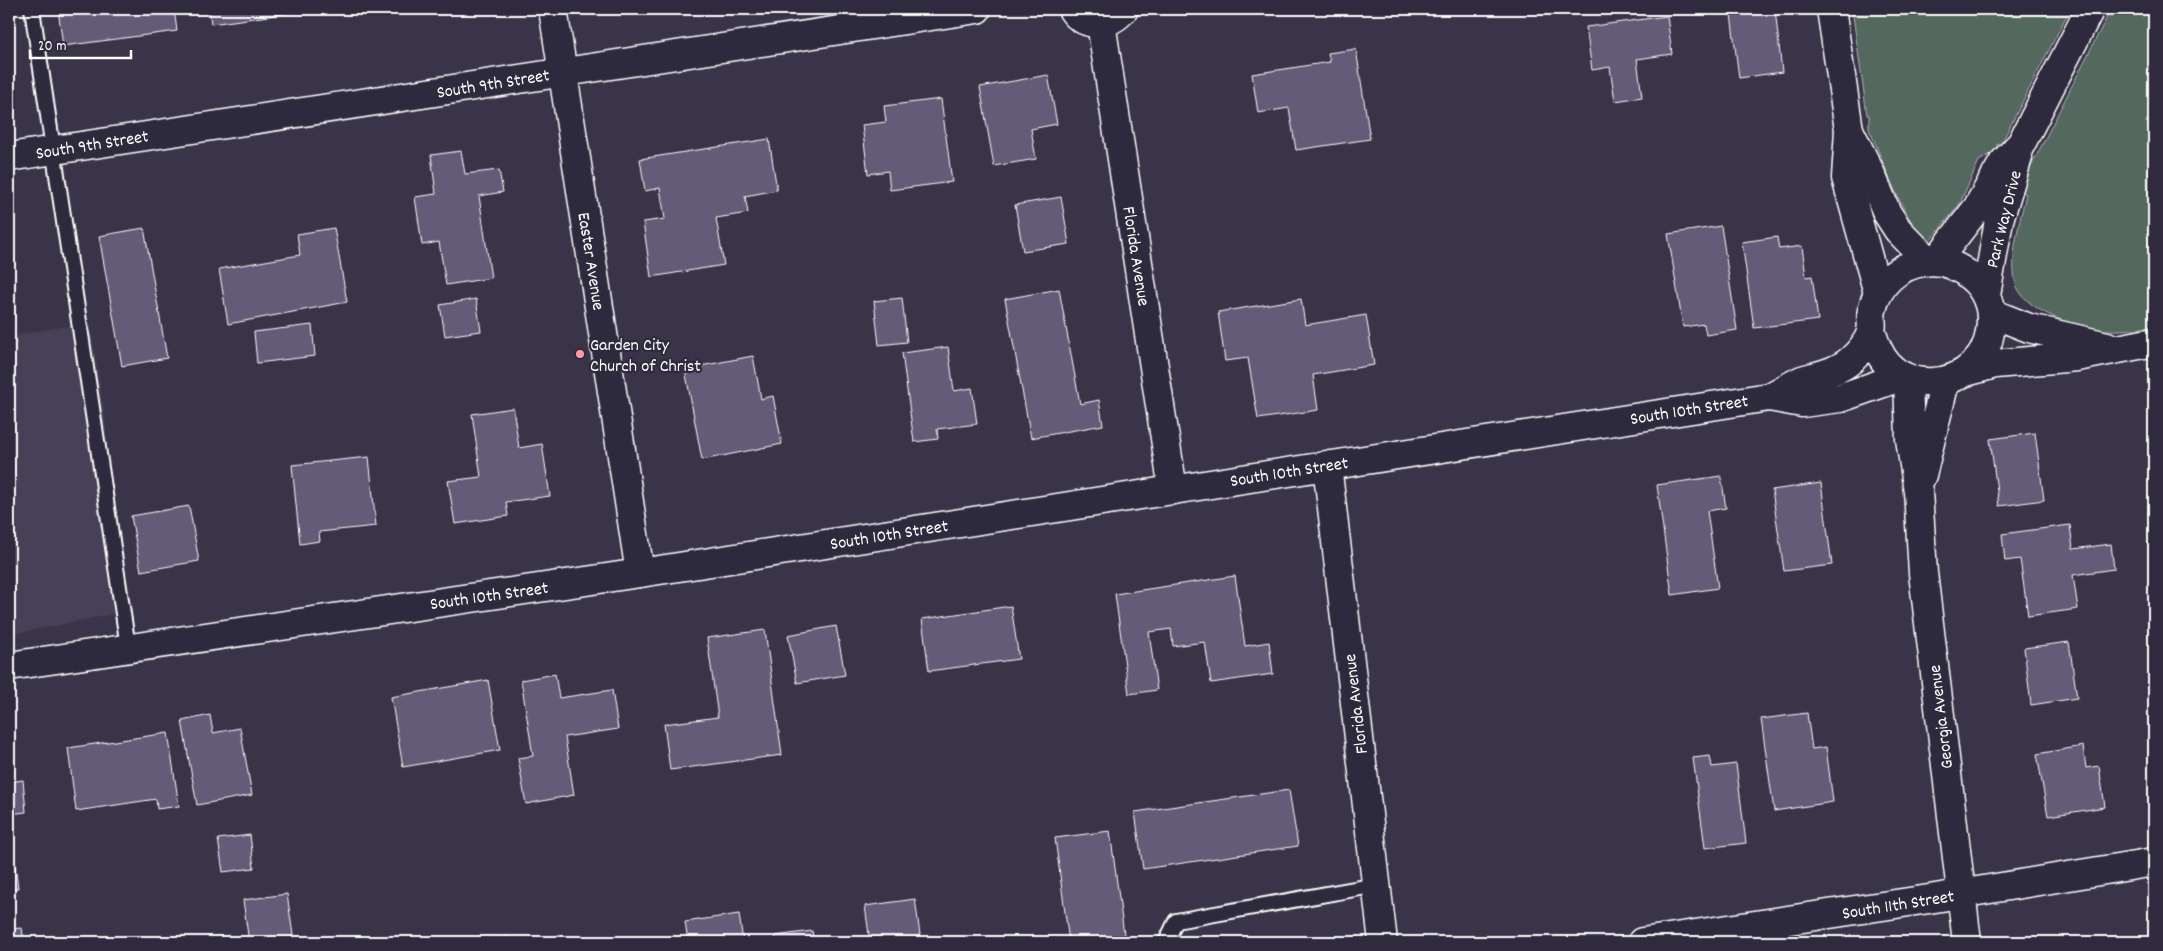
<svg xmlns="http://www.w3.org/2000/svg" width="2163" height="951" font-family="Dekko,sans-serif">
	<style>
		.built { fill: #474057 }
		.green { fill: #556860; stroke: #aab4b0 }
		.building { fill: #645b78; stroke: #fff }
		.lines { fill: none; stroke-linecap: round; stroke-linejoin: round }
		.lane-casing { stroke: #fff; stroke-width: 18 }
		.street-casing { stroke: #fff; stroke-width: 31 }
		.secondary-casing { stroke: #fff; stroke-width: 31 }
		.lane { stroke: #2f2a3d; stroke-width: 14 }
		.street { stroke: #2f2a3d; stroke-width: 28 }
		.secondary { stroke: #2f2a3d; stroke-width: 28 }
		.poi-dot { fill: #ff9aa2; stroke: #2f2a3d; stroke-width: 2 }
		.labels { text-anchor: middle; stroke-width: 4.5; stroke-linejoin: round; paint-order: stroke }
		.street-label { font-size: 18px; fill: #fff; stroke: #2f2a3d }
		.poi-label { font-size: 18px; fill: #fff; stroke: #2f2a3d; text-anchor: start }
	</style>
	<rect width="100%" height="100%" fill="#3a3449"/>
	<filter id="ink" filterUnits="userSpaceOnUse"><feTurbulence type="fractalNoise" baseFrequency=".02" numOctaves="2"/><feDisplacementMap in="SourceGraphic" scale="10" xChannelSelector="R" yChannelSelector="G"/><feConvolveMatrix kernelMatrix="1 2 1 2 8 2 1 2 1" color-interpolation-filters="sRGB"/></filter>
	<g filter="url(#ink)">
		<path class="built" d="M 90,322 L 105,418 L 118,613 L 9,635 L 9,336 Z"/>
		<g class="green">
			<path d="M 1852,9 L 2070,9 L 2001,144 L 1997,144 L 1996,151 L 1979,161 L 1959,205 L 1928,243 C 1899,212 1886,167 1869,129 L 1869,115 L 1867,115 Z"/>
			<path d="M 2111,9 L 2154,9 L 2154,326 C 2137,329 2119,331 2101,330 C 2074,327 2021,310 2015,281 C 2010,253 2020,221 2026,194 L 2019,190 Z"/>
		</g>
		<g class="building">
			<path d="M 58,9 L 174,9 L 177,31 L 63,46 Z"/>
			<path d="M 209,9 L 319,9 L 211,24 Z"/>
			<path d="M 1775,9 L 1782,72 L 1739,78 L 1731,14 Z"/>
			<path d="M 1667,16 L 1672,54 L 1637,59 L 1642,97 L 1615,101 L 1610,67 L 1592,70 L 1586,27 Z"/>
			<path d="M 1356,49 L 1370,139 L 1296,150 L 1289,108 L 1258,113 L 1252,74 L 1330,62 L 1328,53 Z"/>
			<path d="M 1048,75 L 1057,124 L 1031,129 L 1036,159 L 994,166 L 980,87 Z"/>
			<path d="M 941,99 L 952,182 L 890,190 L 888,171 L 868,174 L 862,125 L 886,122 L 884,106 Z"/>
			<path d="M 769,139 L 777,190 L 745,196 L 748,213 L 716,218 L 724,265 L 651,277 L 643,222 L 665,219 L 660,188 L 645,191 L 640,159 Z"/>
			<path d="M 461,151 L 465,174 L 499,170 L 503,192 L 479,196 L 491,278 L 446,285 L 439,242 L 422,245 L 415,197 L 436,194 L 431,155 Z"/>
			<path d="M 1061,197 L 1069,244 L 1023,251 L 1015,205 Z"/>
			<path d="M 1721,226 L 1737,330 L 1706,335 L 1704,324 L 1683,327 L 1668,234 Z"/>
			<path d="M 144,228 L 167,358 L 122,366 L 99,236 Z"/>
			<path d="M 334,228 L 347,302 L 228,324 L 219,269 L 300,255 L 297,234 Z"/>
			<path d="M 1777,237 L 1779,249 L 1802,246 L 1806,277 L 1812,276 L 1818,320 L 1754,328 L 1742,242 Z"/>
			<path d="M 1059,289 L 1080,404 L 1099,400 L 1103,425 L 1031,438 L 1005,299 Z"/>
			<path d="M 902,298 L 907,342 L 879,345 L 874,301 Z"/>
			<path d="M 476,299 L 481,331 L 445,336 L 440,305 Z"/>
			<path d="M 1301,299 L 1305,325 L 1366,315 L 1374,365 L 1313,375 L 1318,410 L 1258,419 L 1248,358 L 1225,361 L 1218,312 Z"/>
			<path d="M 312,325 L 315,356 L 257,363 L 254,332 Z"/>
			<path d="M 948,347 L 954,391 L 972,388 L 977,424 L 937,429 L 938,439 L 914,442 L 902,353 Z"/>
			<path d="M 753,356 L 761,399 L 773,396 L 782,444 L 702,460 L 685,369 Z"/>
			<path d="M 513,408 L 519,448 L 542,444 L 550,496 L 506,502 L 508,516 L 455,524 L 448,481 L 481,477 L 472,414 Z"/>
			<path d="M 2035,433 L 2044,500 L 1999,506 L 1990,439 Z"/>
			<path d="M 369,457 L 376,526 L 319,532 L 320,541 L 300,544 L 292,465 Z"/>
			<path d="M 1721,476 L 1726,508 L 1707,511 L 1718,588 L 1672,595 L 1657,485 Z"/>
			<path d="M 1821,483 L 1832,565 L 1784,571 L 1772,490 Z"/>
			<path d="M 189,506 L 199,561 L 141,571 L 131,516 Z"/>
			<path d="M 2070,525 L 2073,549 L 2111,544 L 2114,569 L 2073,575 L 2078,609 L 2028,616 L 2020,559 L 2005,561 L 2002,534 Z"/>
			<path d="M 1235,576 L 1245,646 L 1269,642 L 1273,674 L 1211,683 L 1205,642 L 1173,646 L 1171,629 L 1149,632 L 1157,690 L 1129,694 L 1115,594 Z"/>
			<path d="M 1011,606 L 1019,659 L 929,671 L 922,619 Z"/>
			<path d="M 836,626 L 845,675 L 797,683 L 788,635 Z"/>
			<path d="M 765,630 L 782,755 L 670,770 L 664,724 L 718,717 L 707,638 Z"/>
			<path d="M 2069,642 L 2077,698 L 2031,705 L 2024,648 Z"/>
			<path d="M 555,674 L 559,698 L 612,690 L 618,729 L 565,737 L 574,795 L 526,804 L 518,758 L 533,756 L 521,680 Z"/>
			<path d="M 488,680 L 500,750 L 403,767 L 391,697 Z"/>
			<path d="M 1807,713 L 1812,749 L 1826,747 L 1833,802 L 1774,811 L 1761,719 Z"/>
			<path d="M 210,715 L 213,733 L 240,728 L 252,795 L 197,805 L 182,721 Z"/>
			<path d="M 168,733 L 179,806 L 157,809 L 156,799 L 76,811 L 68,748 Z"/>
			<path d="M 2083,746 L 2086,768 L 2099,766 L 2105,807 L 2048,816 L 2037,754 Z"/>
			<path d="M 1710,756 L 1712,767 L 1736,764 L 1746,843 L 1705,848 L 1693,758 Z"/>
			<path d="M 23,780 L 26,812 L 9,814 L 9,782 Z"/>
			<path d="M 1289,790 L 1298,846 L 1143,869 L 1135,812 Z"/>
			<path d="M 1110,831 L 1125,942 L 1069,942 L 1055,838 Z"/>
			<path d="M 9,835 L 11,835 L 18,888 L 9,889 Z"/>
			<path d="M 250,835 L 254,868 L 223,872 L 218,839 Z"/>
			<path d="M 287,894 L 294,942 L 249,942 L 243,900 Z"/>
			<path d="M 915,899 L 921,942 L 870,942 L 865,906 Z"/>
			<path d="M 739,914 L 743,942 L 688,942 L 685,922 Z"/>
			<path d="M 22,928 L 24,942 L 9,942 L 9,929 Z"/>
			<path d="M 812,931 L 814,942 L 776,942 L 775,936 Z"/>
			<path d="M 507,937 L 508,942 L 471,942 Z"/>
		</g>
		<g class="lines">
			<g class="lane-casing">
				<g id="lane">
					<path d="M 32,9 L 128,647"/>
					<path d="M 1166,942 L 1176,921 L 1377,885"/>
				</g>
			</g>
			<g class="street-casing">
				<g id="street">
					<path d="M 553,9 L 640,573"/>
					<path d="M 1072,9 C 1085,29 1110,26 1124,9"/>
					<path d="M 1101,23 L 1173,490"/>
					<path d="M 9,157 L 977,9"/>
					<path d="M 1991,313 L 2029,328 L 2107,346"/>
					<path d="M 1966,372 L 1995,364 L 2077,357 L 2154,342"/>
					<path d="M 1327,465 L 1383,942"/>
					<path d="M 1642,942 L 1929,899 L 2154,862"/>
				</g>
			</g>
			<g class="secondary-casing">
				<g id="secondary">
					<path d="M 1831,9 L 1849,130 L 1846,178 L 1878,293"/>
					<path d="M 1850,132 L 1870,172 L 1887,213 L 1898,230 L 1928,261"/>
					<path d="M 1936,261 L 1977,208 L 2003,163 L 2021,144 L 2090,9"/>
					<path d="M 1986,295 L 1999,220 L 2018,157"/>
					<path d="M 1908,378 L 1910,439 L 1918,491 L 1923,573 L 1967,942"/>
					<path d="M 1769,397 L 1802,403 L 1840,398 L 1903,376"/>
					<path d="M 1922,475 L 1945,382"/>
					<path d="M 9,666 L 640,573 L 1769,397 C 1780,392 1791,385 1802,380 C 1819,375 1837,372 1851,360 C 1859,353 1867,343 1871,333 C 1873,326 1870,317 1872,310 C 1878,284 1897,266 1924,262 C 1942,259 1959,266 1972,278 C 1983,287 1991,303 1991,318 C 1991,336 1987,353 1973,365 C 1950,387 1911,389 1888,365 C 1879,355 1875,343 1871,331"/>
				</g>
			</g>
			<use href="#lane" class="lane"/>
			<use href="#street" class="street"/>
			<use href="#secondary" class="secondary"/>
		</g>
	</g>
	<circle class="poi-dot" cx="580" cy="354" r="5"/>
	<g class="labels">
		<g class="street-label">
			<text transform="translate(493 83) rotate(-9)" y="6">South 9th Street</text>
			<text transform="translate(92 144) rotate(-9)" y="6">South 9th Street</text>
			<text transform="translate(2003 219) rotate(-76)" y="6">Park Way Drive</text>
			<text transform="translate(1137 256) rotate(81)" y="6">Florida Avenue</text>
			<text transform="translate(592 261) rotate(81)" y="6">Easter Avenue</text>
			<text transform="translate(1689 409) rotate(-9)" y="6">South 10th Street</text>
			<text transform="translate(1289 471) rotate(-9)" y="6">South 10th Street</text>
			<text transform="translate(889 534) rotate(-9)" y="6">South 10th Street</text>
			<text transform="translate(489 595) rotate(-8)" y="6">South 10th Street</text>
			<text transform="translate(1355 704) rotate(-97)" y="6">Florida Avenue</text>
			<text transform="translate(1940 717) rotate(-97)" y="6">Georgia Avenue</text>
			<text transform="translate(1898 904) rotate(-9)" y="6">South 11th Street</text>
		</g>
		<g class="poi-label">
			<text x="590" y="350">Garden City<tspan x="590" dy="21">Church of Christ</tspan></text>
		</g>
	</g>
	<rect width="2163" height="951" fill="none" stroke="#2f2a3d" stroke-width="30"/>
	<rect x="15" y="15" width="2133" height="921" fill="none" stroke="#fff" stroke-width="2" filter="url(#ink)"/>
	<path d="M30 50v8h101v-8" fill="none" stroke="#ffffff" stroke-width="2.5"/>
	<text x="38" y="50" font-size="15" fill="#ffffff" stroke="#2f2a3d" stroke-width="4" paint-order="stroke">20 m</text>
</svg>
